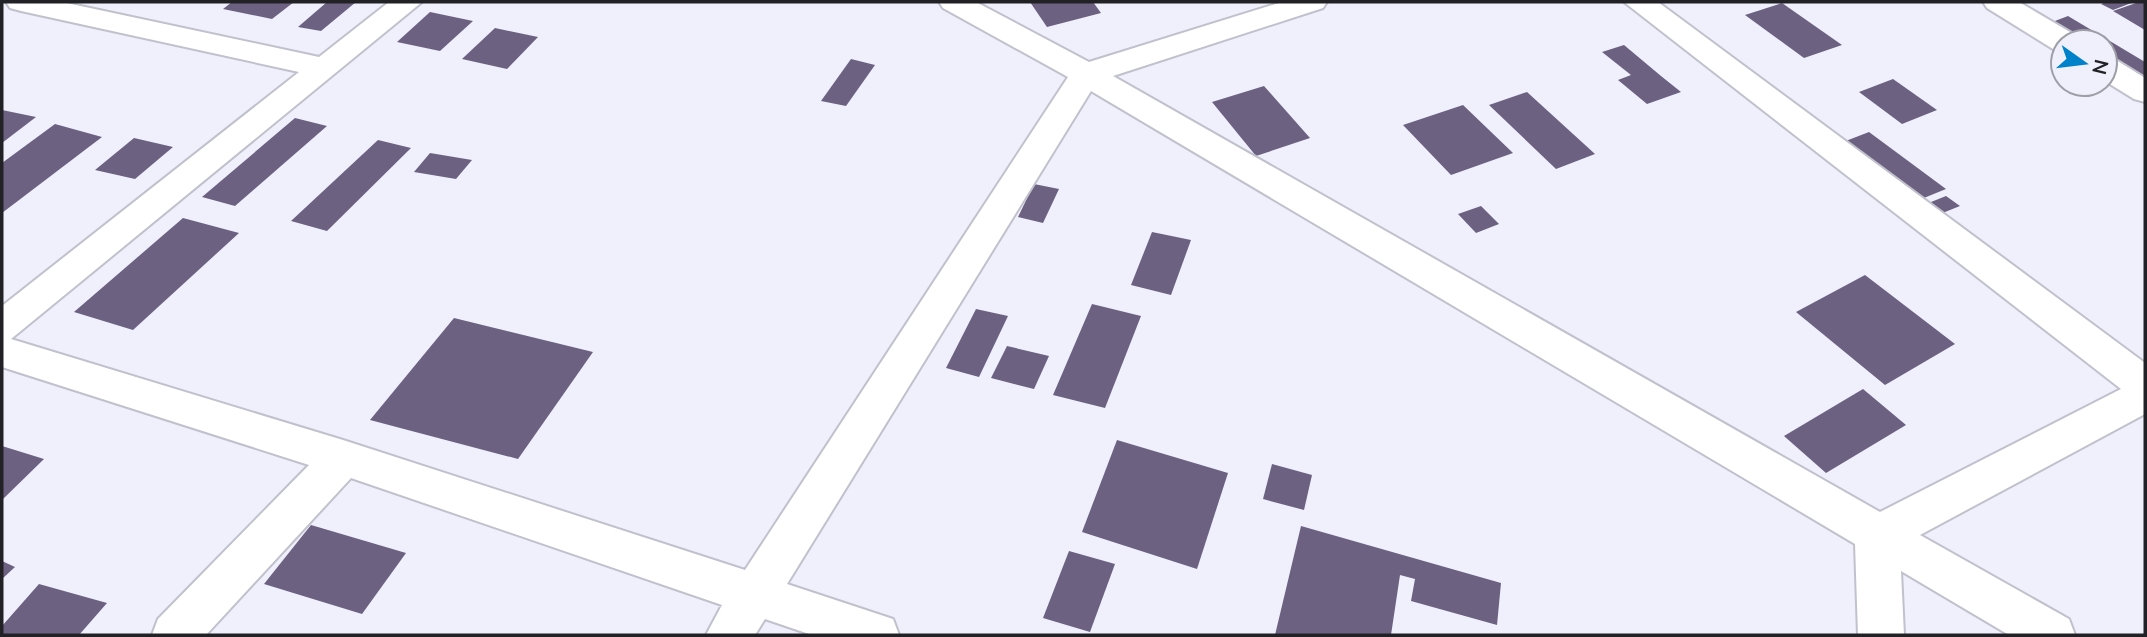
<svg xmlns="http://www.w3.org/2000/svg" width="2147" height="637" font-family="Lato,sans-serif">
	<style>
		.building { fill: #6c6181 }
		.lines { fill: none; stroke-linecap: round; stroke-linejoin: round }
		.street-casing { stroke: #c0c1cc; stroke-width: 4 }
		.street { fill: #fff; fill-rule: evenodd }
	</style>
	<rect width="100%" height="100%" fill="#eff0fc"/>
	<g class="building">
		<path d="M 232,2 L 294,2 L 272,19 L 223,9 Z"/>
		<path d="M 327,2 L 356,2 L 321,31 L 298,27 Z"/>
		<path d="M 1030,2 L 1093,2 L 1101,13 L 1047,27 Z"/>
		<path d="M 2106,2 L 2134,2 L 2113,10 L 2101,4 Z"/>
		<path d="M 2139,2 L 2145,3 L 2145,30 L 2113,11 Z"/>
		<path d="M 1782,3 L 1842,45 L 1804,58 L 1745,15 Z"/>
		<path d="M 430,12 L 473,21 L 440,51 L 397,42 Z"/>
		<path d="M 2068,16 L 2145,62 L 2145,75 L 2137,78 L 2105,59 L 2105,42 L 2077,42 L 2047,24 Z"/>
		<path d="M 495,28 L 538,37 L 507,69 L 462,59 Z"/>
		<path d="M 1624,45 L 1661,76 L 1681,92 L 1647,104 L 1618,80 L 1631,75 L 1602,52 Z"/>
		<path d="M 851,59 L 875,65 L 846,106 L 821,101 Z"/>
		<path d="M 1893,79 L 1937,110 L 1902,124 L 1859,92 Z"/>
		<path d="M 1264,86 L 1310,138 L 1256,156 L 1212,102 Z"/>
		<path d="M 1527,92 L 1595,154 L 1556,169 L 1489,105 Z"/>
		<path d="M 1463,105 L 1513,153 L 1451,175 L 1403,125 Z"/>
		<path d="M 2,110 L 36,117 L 2,143 Z"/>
		<path d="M 295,118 L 327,126 L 235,206 L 202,197 Z"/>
		<path d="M 55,124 L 102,137 L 2,213 L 2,163 Z"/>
		<path d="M 1869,132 L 1946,189 L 1914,202 L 1838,144 Z"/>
		<path d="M 134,138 L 173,147 L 135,179 L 95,170 Z"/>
		<path d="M 378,140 L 411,148 L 327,231 L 291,221 Z"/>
		<path d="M 430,153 L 472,160 L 456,179 L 414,172 Z"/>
		<path d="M 1034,184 L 1059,189 L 1043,223 L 1018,217 Z"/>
		<path d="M 1946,196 L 1960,206 L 1935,216 L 1921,206 Z"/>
		<path d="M 1481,206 L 1499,224 L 1476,233 L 1458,214 Z"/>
		<path d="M 183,218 L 239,233 L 133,330 L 74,312 Z"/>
		<path d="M 1152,232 L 1191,240 L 1171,295 L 1131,285 Z"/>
		<path d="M 1865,275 L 1955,344 L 1885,385 L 1796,312 Z"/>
		<path d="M 1092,304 L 1141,316 L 1105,408 L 1053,395 Z"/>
		<path d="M 976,309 L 1008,316 L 979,377 L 946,368 Z"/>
		<path d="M 454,318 L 593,352 L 518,459 L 370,420 Z"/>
		<path d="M 1007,346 L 1049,356 L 1034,389 L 991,378 Z"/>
		<path d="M 1863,389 L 1906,425 L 1826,473 L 1784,436 Z"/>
		<path d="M 1117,440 L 1228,473 L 1197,569 L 1082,532 Z"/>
		<path d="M 2,446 L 44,459 L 2,500 Z"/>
		<path d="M 1272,464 L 1312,475 L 1304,510 L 1263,499 Z"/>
		<path d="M 311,525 L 406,553 L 362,614 L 264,584 Z"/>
		<path d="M 1301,526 L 1501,583 L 1497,625 L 1411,601 L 1415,579 L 1400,575 L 1391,635 L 1275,635 Z"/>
		<path d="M 1069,551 L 1115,564 L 1090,632 L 1043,618 Z"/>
		<path d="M 2,561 L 15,567 L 2,579 Z"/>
		<path d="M 39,584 L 107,603 L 79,635 L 2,635 L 2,626 Z"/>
	</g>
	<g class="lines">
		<g class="street-casing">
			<g id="street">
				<path d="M 6,2 L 62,2 L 319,57 L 389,2 L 422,2 L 11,339 L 343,440 L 745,570 L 1068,77 L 943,8 L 939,2 L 976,2 L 1089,62 L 1282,2 L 1327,2 L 1323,8 L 1113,76 L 1880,512 L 2121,389 L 1624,2 L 1658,2 L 2145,363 L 2145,414 L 1920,535 L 2069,619 L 2075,635 L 2009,635 L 1901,571 L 1904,635 L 1858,635 L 1855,544 L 1091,91 L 787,584 L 893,619 L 899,635 L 812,635 L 765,619 L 755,635 L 706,635 L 722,605 L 351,478 L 206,635 L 152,635 L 158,619 L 309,465 L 2,367 L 2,306 L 299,72 L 21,11 L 10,8 Z"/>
				<path d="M 1983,2 L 2019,2 L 2075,35 L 2079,42 L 2063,42 L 2063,51 L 2053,49 L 1987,8 Z"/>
				<path d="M 2105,57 L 2116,60 L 2145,78 L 2145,102 L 2134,99 L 2105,81 Z"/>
			</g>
		</g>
		<use href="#street" class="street"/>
	</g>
	<rect width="2147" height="637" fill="none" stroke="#222226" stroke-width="7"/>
	<g transform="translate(2084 63) rotate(104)"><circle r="33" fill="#eff0fc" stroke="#9d9ea6" stroke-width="2"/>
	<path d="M0-5L12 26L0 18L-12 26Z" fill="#0082ca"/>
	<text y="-10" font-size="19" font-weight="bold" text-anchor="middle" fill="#222226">N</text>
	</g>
</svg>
